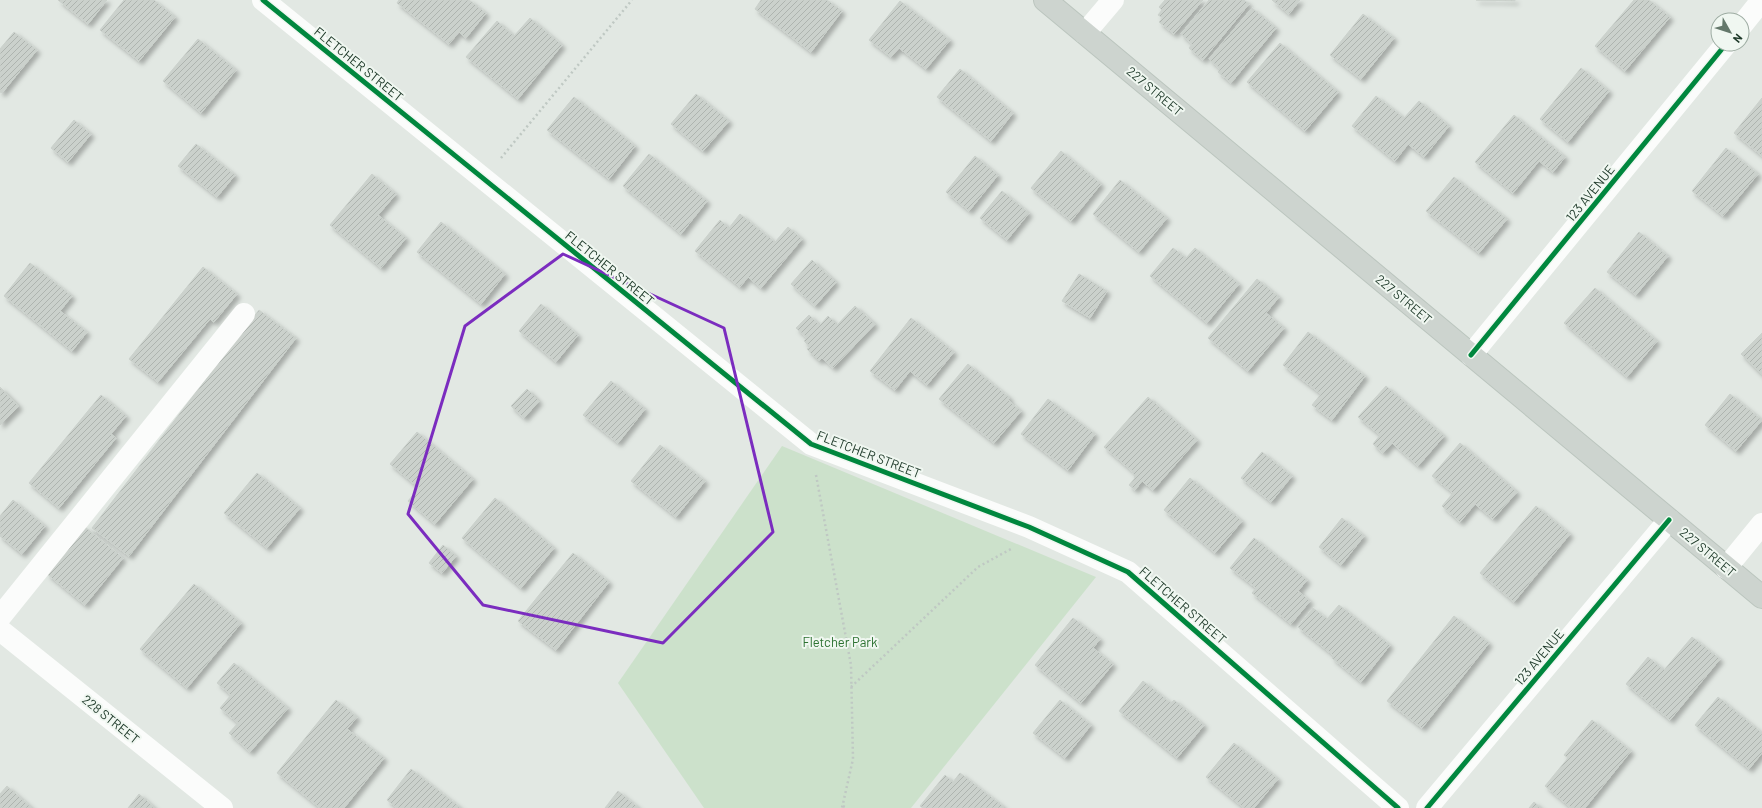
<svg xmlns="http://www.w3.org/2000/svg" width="1762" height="808" font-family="Barlow,sans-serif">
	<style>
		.green { fill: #cce1cb }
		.building { fill: url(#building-hatch); stroke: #cbd1cc; filter: url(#shadow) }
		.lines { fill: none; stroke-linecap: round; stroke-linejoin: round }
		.major-casing { stroke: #bbc5be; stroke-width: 24 }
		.path { stroke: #bfc8c3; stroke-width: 2.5; stroke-dasharray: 2 3; stroke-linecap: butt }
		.minor { stroke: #fbfcfb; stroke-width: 22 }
		.major { stroke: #cdd4cf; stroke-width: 22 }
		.cycleway-casing { stroke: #f0f7f1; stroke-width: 8 }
		.cycleway { stroke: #00873e; stroke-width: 5 }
		.marked { fill: none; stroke: #7b2cbf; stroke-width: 3; stroke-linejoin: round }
		.labels { text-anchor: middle; stroke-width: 4; stroke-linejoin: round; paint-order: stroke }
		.street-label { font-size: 13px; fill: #203b2b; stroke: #f0f7f1 }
		.park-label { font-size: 13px; fill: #2b7130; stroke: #f0f7f1 }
	</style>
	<defs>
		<pattern id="building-hatch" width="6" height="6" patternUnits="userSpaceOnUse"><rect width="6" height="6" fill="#cbd1cc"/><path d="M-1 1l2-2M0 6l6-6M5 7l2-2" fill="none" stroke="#aeb4af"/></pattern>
		<filter id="shadow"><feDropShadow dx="3.5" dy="3.5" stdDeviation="2" flood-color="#0004"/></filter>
	</defs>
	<rect width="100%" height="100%" fill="#e2e8e3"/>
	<path class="green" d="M 782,446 L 1096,577 L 911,808 L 704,808 L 618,683 Z"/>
	<g class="building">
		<path d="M 58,0 L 107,0 L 88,24 Z"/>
		<path d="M 124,0 L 154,0 L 175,17 L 139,61 L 100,30 Z"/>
		<path d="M 399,0 L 469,0 L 486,13 L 466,38 L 459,32 L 449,44 L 397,3 Z"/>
		<path d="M 761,0 L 827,0 L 842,11 L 811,52 L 755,9 Z"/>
		<path d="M 1165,0 L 1203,0 L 1174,34 L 1159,22 L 1163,18 L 1158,15 L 1162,10 L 1159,7 Z"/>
		<path d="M 1209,0 L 1244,0 L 1249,4 L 1203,60 L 1189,48 L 1192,44 L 1181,34 Z"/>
		<path d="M 1272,0 L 1300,0 L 1289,14 Z"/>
		<path d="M 1476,0 L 1515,0 L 1515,1 Z"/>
		<path d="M 1634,0 L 1649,0 L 1670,17 L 1625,71 L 1595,46 Z"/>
		<path d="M 900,1 L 950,40 L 926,69 L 899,48 L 891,57 L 869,40 Z"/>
		<path d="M 1252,8 L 1276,28 L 1231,83 L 1218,72 L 1220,69 L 1209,59 Z"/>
		<path d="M 1363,14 L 1394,38 L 1361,79 L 1330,55 Z"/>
		<path d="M 530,18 L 562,45 L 518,99 L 466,57 L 497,21 L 514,36 Z"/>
		<path d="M 14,32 L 37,50 L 2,93 L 0,92 L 0,49 Z"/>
		<path d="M 198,39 L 236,70 L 201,113 L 163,81 Z"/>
		<path d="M 1280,43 L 1338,92 L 1305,131 L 1247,82 Z"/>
		<path d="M 1581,68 L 1609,91 L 1568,142 L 1540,119 Z"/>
		<path d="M 960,69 L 1013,113 L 991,141 L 937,97 Z"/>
		<path d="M 696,94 L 729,121 L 703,151 L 671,124 Z"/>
		<path d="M 1376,96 L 1404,118 L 1419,101 L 1449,126 L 1424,157 L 1408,144 L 1395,161 L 1352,126 Z"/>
		<path d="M 574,97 L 635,146 L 609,179 L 547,130 Z"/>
		<path d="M 1762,98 L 1762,156 L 1734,133 Z"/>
		<path d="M 1514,115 L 1565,157 L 1553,172 L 1539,161 L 1513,193 L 1475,162 Z"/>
		<path d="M 74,120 L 91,134 L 68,162 L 51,148 Z"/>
		<path d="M 196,144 L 235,175 L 217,197 L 178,166 Z"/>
		<path d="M 1726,148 L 1758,174 L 1723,216 L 1692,191 Z"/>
		<path d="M 1061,151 L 1101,184 L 1071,221 L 1031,188 Z"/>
		<path d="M 649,154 L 707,201 L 681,234 L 623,186 Z"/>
		<path d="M 975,156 L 998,175 L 969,211 L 946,192 Z"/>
		<path d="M 372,174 L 396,194 L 378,215 L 406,238 L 381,268 L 330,225 Z"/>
		<path d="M 1454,177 L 1507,219 L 1479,253 L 1426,211 Z"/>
		<path d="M 1120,180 L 1167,218 L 1139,252 L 1093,214 Z"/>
		<path d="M 1002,191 L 1029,213 L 1007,240 L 980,218 Z"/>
		<path d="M 740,214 L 775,242 L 788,227 L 802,239 L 761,288 L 748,277 L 740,287 L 695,251 L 720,220 L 729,228 Z"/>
		<path d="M 441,222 L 505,274 L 481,304 L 417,252 Z"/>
		<path d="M 1639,232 L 1668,256 L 1636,295 L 1607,272 Z"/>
		<path d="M 1173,248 L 1186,258 L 1195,248 L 1239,284 L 1207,323 L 1150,276 Z"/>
		<path d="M 812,260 L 836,282 L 815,306 L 791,284 Z"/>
		<path d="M 30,263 L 72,296 L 60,311 L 87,332 L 72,351 L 4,296 Z"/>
		<path d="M 203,267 L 237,294 L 214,322 L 210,319 L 158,382 L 129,359 Z"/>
		<path d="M 1079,274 L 1107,291 L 1090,318 L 1062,301 Z"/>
		<path d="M 1257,279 L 1279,297 L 1266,313 L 1284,328 L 1248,371 L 1208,338 Z"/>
		<path d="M 1595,288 L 1657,341 L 1627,377 L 1564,323 Z"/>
		<path d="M 541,304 L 578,335 L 556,362 L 519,331 Z"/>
		<path d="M 855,306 L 875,324 L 833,368 L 822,358 L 819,361 L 807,349 L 810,347 L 804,341 L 807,338 L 796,328 L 809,315 L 820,325 L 828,316 L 837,325 Z"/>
		<path d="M 259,310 L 296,338 L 129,556 L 92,528 Z"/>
		<path d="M 911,318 L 954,352 L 927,385 L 910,371 L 895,390 L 870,371 Z"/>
		<path d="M 1308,332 L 1365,376 L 1332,420 L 1312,405 L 1321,394 L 1283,365 Z"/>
		<path d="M 1762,333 L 1762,375 L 1741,354 Z"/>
		<path d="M 968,364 L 1010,398 L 1008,400 L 1021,411 L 994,443 L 939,399 Z"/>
		<path d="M 611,381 L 645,409 L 618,443 L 583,415 Z"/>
		<path d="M 1386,386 L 1444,436 L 1418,466 L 1392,443 L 1383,453 L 1373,444 L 1380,435 L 1358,417 Z"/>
		<path d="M 0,387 L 19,406 L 0,425 Z"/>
		<path d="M 527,389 L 539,401 L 524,418 L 511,406 Z"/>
		<path d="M 1730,394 L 1762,420 L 1736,451 L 1705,425 Z"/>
		<path d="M 101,395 L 126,416 L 111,434 L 116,438 L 59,508 L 29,483 Z"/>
		<path d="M 1148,397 L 1197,440 L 1153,490 L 1142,481 L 1135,490 L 1129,485 L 1135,478 L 1132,471 L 1104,447 Z"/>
		<path d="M 1048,399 L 1095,434 L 1068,470 L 1021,434 Z"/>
		<path d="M 417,432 L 473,479 L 435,524 L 408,501 L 419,488 L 390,464 Z"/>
		<path d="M 1460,443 L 1517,492 L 1493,519 L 1475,504 L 1460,522 L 1442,506 L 1453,493 L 1432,476 Z"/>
		<path d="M 660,445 L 705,481 L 676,517 L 631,481 Z"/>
		<path d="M 1262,452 L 1292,476 L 1271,502 L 1241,478 Z"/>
		<path d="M 257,473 L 300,508 L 267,548 L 224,513 Z"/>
		<path d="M 1190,478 L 1242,521 L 1215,553 L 1164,510 Z"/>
		<path d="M 495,498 L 554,548 L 521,588 L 462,538 Z"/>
		<path d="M 13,500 L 45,526 L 22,554 L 0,536 L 0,516 Z"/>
		<path d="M 1536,506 L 1570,534 L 1514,602 L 1480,573 Z"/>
		<path d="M 1342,518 L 1364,536 L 1341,565 L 1319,547 Z"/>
		<path d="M 85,527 L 123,558 L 85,605 L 47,574 Z"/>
		<path d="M 1254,538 L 1307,580 L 1298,591 L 1310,601 L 1291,624 L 1252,593 L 1256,588 L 1230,568 Z"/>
		<path d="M 443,545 L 456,556 L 442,573 L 429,563 Z"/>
		<path d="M 573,553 L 609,582 L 556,650 L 518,621 Z"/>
		<path d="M 194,584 L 241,623 L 187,688 L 140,649 Z"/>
		<path d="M 1339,605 L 1390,645 L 1361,682 L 1332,658 L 1334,656 L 1298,627 L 1313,608 L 1327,619 Z"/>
		<path d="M 1454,616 L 1489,643 L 1422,728 L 1387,701 Z"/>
		<path d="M 1073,618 L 1100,639 L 1093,648 L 1113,664 L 1081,703 L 1035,665 Z"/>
		<path d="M 1692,637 L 1720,659 L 1670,720 L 1626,684 L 1648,657 L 1664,670 Z"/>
		<path d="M 234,663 L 288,708 L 250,752 L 229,733 L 238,723 L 220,708 L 231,695 L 217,683 Z"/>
		<path d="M 1143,681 L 1171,703 L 1174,700 L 1204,725 L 1177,758 L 1119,711 Z"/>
		<path d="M 1718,697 L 1762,733 L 1762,753 L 1749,769 L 1695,725 Z"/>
		<path d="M 336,700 L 357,717 L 347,729 L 384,758 L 344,808 L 320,808 L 277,773 Z"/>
		<path d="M 1060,700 L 1091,725 L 1065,758 L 1033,733 Z"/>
		<path d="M 1592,720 L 1631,751 L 1585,808 L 1571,808 L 1545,786 L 1568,758 L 1564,755 Z"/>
		<path d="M 1234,743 L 1278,779 L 1254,808 L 1244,808 L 1206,777 Z"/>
		<path d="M 411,769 L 461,808 L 397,808 L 387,800 Z"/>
		<path d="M 960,773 L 1004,807 L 1003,808 L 923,808 L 920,806 L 945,775 L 953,782 Z"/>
		<path d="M 7,786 L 32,808 L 0,808 L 0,794 Z"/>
		<path d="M 618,791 L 639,808 L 605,808 Z"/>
		<path d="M 139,794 L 155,808 L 128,808 Z"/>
		<path d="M 1534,802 L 1541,808 L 1529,808 Z"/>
	</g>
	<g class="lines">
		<g class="major-casing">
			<path id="major" d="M 1045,0 L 1762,597"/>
		</g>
		<g class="path">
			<path d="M 501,158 L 632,0"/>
			<path d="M 816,475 L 851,665 L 853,759 L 842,808"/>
			<path d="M 851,687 L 978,567 L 1011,549"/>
			<path d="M 843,806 L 847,808"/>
		</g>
		<g class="minor">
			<path d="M 263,0 L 811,444 L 1029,527 L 1128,572 L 1398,808"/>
			<path d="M 1742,25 L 1762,0"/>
			<path d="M 1085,33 L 1113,0"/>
			<path d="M 1471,355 L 1726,44"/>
			<path d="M 1726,568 L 1762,524"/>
			<path d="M 0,617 L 244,314"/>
			<path d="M 0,630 L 222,808"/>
			<path d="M 1427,808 L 1669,520"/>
		</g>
		<use href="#major" class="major"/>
		<g class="cycleway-casing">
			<g id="cycleway">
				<path d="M 263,0 L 811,444 L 1029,527 L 1128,572 L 1398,808"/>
				<path d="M 1471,355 L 1726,44"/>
				<path d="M 1427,808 L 1669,520"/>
			</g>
		</g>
		<use href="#cycleway" class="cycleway"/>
	</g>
	<path class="marked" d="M 563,254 L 724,328 L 773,532 L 663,643 L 483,605 L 408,514 L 465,326 Z"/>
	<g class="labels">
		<g class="street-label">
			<text transform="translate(359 64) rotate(39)" y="5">FLETCHER STREET</text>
			<text transform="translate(1155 91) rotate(40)" y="5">227 STREET</text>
			<text transform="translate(1590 193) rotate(-51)" y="5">123 AVENUE</text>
			<text transform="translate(610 268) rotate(39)" y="5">FLETCHER STREET</text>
			<text transform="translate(1404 299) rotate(40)" y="5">227 STREET</text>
			<text transform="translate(869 454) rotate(21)" y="5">FLETCHER STREET</text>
			<text transform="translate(1708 552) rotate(40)" y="5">227 STREET</text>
			<text transform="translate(1183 605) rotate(41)" y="5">FLETCHER STREET</text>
			<text transform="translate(1539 657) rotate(-50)" y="5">123 AVENUE</text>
			<text transform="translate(111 719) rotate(39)" y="5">228 STREET</text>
		</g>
		<g class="park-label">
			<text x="840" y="647">Fletcher Park</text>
		</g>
	</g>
	<g transform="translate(1730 32) rotate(129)"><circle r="19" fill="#f0f7f1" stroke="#9daca2"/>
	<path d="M0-3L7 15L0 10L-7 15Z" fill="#64786b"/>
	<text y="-6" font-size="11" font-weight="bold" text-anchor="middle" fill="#203b2b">N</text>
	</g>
</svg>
